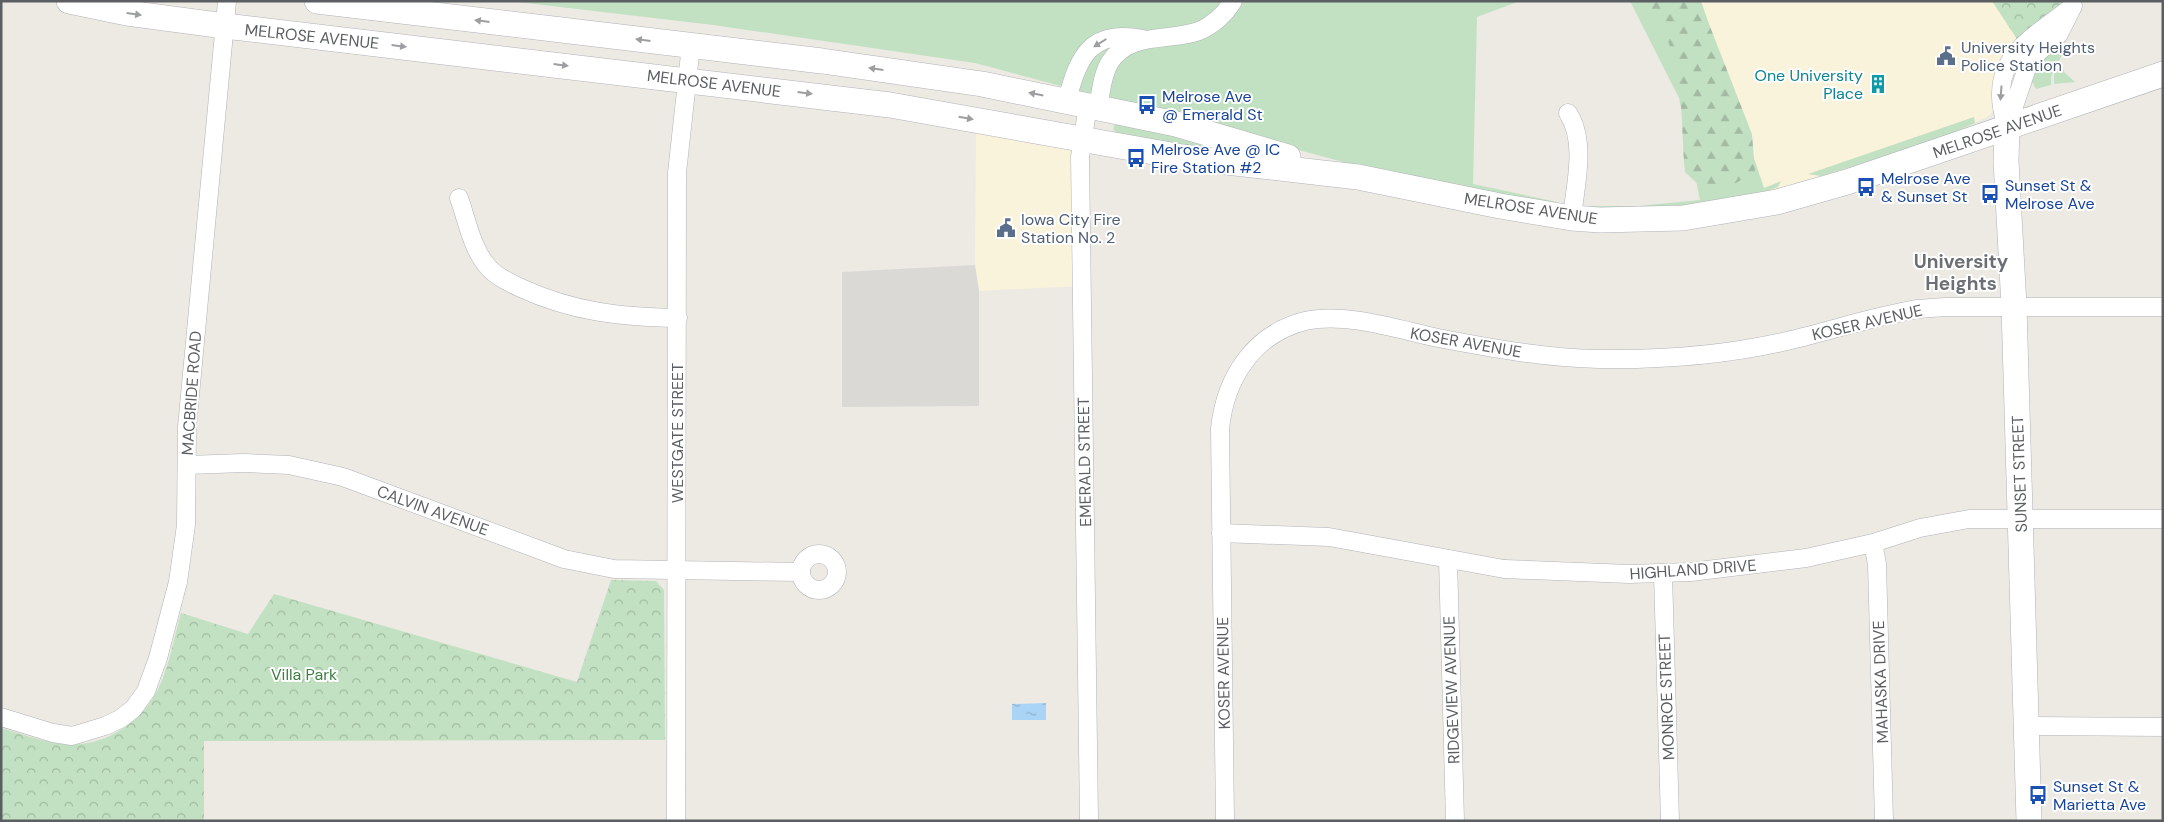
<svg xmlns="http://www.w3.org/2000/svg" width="2164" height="822" font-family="'DM Sans',sans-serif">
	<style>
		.commercial { fill: #faf3db }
		.industrial { fill: #dbd9d5 }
		.grass { fill: #c2e1c2 }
		.forest { fill: url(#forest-firs) }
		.park { fill: url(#park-crowns) }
		.water { fill: url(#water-ripples) }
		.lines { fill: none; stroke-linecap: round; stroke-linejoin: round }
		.street-casing { stroke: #b0b3b7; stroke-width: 19 }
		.secondary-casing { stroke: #b0b2b7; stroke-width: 26 }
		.street { stroke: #fff; stroke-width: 18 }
		.secondary { stroke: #fff; stroke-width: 25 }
		.oneway { fill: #9d9ea1 }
		.labels { text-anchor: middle; stroke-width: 4; stroke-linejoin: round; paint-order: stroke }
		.street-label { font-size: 16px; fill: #5b5e62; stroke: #fff }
		.service-label { font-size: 16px; fill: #4e5e75; stroke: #fff; text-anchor: start }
		.culture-label { font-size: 16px; fill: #0d838f; stroke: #fff; text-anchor: end }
		.transit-label { font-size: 16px; fill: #164399; stroke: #fff; text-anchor: start }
		.park-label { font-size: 16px; fill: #3d7f41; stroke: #fff }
		.quarter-label { font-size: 19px; font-weight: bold; fill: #6c7074; stroke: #fff }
	</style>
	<defs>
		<pattern id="forest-firs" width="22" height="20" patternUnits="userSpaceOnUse" patternTransform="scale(1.25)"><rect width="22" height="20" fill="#c2e1c2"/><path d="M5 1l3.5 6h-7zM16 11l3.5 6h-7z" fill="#a1baa1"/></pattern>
		<pattern id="park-crowns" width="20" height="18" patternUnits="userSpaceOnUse" patternTransform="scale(1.25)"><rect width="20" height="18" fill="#c2e1c2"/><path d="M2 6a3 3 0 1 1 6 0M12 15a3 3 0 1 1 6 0" fill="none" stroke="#a1baa1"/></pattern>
		<pattern id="water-ripples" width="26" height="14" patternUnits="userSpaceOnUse" patternTransform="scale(1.25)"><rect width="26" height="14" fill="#aad4f6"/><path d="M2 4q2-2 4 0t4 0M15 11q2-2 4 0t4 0" fill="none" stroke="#8dafcb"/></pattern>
	</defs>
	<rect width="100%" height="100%" fill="#eceae3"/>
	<g class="commercial">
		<path d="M 1701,1 L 1992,1 L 2019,42 L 1991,114 L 1985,118 L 1930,143 L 1765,192 Z"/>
		<path d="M 976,129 L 1081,149 L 1082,286 L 979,291 L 975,265 Z"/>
	</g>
	<path class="industrial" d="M 975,265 L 979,291 L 979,406 L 842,407 L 842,272 Z"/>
	<g class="grass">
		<path d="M 509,1 L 1520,1 L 1477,17 L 1473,184 L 1557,202 L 1554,204 L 1369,169 L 975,63 L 713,25 Z"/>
		<path d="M 1630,1 L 1701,1 L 1764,188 L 1781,181 L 1778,187 L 1765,192 L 1701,203 L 1646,210 L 1595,209 L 1590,206 L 1638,206 L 1700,200 L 1679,98 Z"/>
		<path d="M 2063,40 L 2061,57 L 2051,77 L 2051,85 L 2036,89 L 2031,80 L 2036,61 Z"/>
		<path d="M 2061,61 L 2064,72 L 2075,82 L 2054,84 L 2054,75 Z"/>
		<path d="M 1974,117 L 1975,123 L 1930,143 L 1821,176 L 1808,174 Z"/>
		<path d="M 1117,122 L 1257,156 L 1116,135 L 1113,128 Z"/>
	</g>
	<path class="forest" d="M 1641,1 L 1700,1 L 1752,134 L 1755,172 L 1734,184 L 1702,188 L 1685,172 C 1680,122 1686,65 1658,22 C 1653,14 1649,6 1641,1 Z"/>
	<g class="park">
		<path d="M 1992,1 L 2064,1 L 2053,15 L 2019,42 Z"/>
		<path d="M 611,580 L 656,581 L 664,590 L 665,740 L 204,741 L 204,821 L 1,821 L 1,728 C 22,734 43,742 64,744 C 104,748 143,722 159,687 C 170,664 174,637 181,613 L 248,634 L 274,594 L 577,682 Z"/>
	</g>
	<path class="water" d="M 1046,703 L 1046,720 L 1012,720 L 1012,704 Z"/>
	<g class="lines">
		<g class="street-casing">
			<g id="street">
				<path d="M 1067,100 C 1079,55 1091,29 1143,39"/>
				<path d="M 1088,105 L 1080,157 L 1089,821"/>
				<path d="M 1098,107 C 1101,92 1102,75 1110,62 C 1130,31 1169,42 1199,31 C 1213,25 1225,14 1233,1"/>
				<path d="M 1568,113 C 1587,142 1575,186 1572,218"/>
				<path d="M 2007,127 C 1984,60 2029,41 2073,6"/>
				<path d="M 2007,127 L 2028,65 L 2035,55 L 2059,34 L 2072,8"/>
				<path d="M 459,198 C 467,220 472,250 489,268 C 497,277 510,283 521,288 C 573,312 621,317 678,318"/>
				<path d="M 187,465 L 244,463 L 289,465 L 343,477 L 564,559 L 614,569 L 801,572"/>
				<path d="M 1221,533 L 1329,537 L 1504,569 L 1629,574 L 1691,572 L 1806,558 L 1873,543 L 1920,528 L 1969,519 L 2163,519"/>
				<path d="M 1873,543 L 1877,564 L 1884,821"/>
				<circle cx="819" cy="572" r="18"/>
				<path d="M 1448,559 L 1455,821"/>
				<path d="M 1663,574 L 1670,821"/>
				<path d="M 1,717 L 53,733 L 72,736 L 105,726 L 120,719 L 133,709 L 146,691 L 158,658 L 178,582 L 186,525 L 187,427 L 227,1"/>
				<path d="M 2027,726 L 2163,727"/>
				<path d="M 676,821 L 677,173 L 691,45"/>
				<path d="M 1225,821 L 1220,429 C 1225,379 1253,334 1305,321 C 1346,312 1397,329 1438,338 C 1491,348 1544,358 1599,359 C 1663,360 1728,355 1791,340 C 1833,330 1875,316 1918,309 L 1945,307 L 2163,307"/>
			</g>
		</g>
		<g class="secondary-casing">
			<g id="secondary">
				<path d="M 69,1 L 127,13 L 225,26 L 890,105 L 1182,157 L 1358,177 L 1500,206 L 1572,218 L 1600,220 L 1683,218 L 1777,202 L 1847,182 L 2163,74"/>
				<path d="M 317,1 L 822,61 L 982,84 L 1176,124 L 1288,157"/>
				<path d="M 2007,127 L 2006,161 L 2014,306 L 2029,821"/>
			</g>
		</g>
		<use href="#street" class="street"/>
		<use href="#secondary" class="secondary"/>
	</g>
	<defs><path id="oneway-solid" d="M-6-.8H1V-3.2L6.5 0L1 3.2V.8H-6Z" transform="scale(1.25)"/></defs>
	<g class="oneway">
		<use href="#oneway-solid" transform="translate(134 14) rotate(8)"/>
		<use href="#oneway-solid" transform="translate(482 21) rotate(-173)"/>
		<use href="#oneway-solid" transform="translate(643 40) rotate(-173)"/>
		<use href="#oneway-solid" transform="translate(1100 43) rotate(148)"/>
		<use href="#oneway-solid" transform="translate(399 46) rotate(7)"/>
		<use href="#oneway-solid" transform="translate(561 65) rotate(7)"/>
		<use href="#oneway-solid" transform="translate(876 69) rotate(-172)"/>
		<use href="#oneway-solid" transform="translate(805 93) rotate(7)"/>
		<use href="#oneway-solid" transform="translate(2001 93) rotate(94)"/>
		<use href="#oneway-solid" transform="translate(1036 94) rotate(-169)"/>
		<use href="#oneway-solid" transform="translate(966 118) rotate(10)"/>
	</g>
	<defs>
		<g id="civic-bare" transform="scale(1.5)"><path d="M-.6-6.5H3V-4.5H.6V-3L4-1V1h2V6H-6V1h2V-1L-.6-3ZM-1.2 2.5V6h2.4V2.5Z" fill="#5c6f8a" stroke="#fff" stroke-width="2.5" paint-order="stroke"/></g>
		<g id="building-bare" transform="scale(1.5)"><path d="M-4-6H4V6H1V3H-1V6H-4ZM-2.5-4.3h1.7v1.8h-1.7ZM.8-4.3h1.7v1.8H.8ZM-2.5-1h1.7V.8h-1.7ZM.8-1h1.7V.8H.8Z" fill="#0f9aa8" stroke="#fff" stroke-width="2.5" paint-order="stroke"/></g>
		<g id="bus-bare" transform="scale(1.5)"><path d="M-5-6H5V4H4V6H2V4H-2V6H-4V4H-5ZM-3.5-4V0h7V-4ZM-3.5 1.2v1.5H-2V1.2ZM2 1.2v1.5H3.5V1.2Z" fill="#1a4fb4" stroke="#fff" stroke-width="2.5" paint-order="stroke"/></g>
	</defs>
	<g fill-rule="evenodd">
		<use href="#civic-bare" x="1946" y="56"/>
		<use href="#building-bare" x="1878" y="84"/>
		<use href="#bus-bare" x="1147" y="105"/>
		<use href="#bus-bare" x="1136" y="158"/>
		<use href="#bus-bare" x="1866" y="187"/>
		<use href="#bus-bare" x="1990" y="194"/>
		<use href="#civic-bare" x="1006" y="228"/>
		<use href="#bus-bare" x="2038" y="795"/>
	</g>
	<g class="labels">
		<g class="street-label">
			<text transform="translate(312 36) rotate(6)" y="6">MELROSE AVENUE</text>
			<text transform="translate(714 83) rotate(7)" y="6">MELROSE AVENUE</text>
			<text transform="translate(1997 131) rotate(-19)" y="6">MELROSE AVENUE</text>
			<text transform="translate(1531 208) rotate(9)" y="6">MELROSE AVENUE</text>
			<text transform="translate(1867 322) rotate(-13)" y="6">KOSER AVENUE</text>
			<text transform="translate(1466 342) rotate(10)" y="6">KOSER AVENUE</text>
			<text transform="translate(191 393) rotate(-86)" y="6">MACBRIDE ROAD</text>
			<text transform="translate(677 433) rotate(-90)" y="6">WESTGATE STREET</text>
			<text transform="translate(1084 462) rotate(-91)" y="6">EMERALD STREET</text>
			<text transform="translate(2019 474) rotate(-92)" y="6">SUNSET STREET</text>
			<text transform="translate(433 510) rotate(20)" y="6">CALVIN AVENUE</text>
			<text transform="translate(1693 569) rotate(-4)" y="6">HIGHLAND DRIVE</text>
			<text transform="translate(1223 673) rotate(-91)" y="6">KOSER AVENUE</text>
			<text transform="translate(1880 682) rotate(-92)" y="6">MAHASKA DRIVE</text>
			<text transform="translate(1451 690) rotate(-92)" y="6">RIDGEVIEW AVENUE</text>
			<text transform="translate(1666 697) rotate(-92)" y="6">MONROE STREET</text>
		</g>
		<g class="service-label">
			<text x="1961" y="53">University Heights<tspan x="1961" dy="18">Police Station</tspan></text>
			<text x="1021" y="225">Iowa City Fire<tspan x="1021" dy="18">Station No. 2</tspan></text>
		</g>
		<g class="culture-label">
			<text x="1863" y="81">One University<tspan x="1863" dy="18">Place</tspan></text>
		</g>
		<g class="transit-label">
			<text x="1162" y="102">Melrose Ave<tspan x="1162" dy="18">@ Emerald St</tspan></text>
			<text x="1151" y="155">Melrose Ave @ IC<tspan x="1151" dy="18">Fire Station #2</tspan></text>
			<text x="1881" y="184">Melrose Ave<tspan x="1881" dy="18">&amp; Sunset St</tspan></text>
			<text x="2005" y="191">Sunset St &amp;<tspan x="2005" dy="18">Melrose Ave</tspan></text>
			<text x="2053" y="792">Sunset St &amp;<tspan x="2053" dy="18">Marietta Ave</tspan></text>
		</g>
		<g class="park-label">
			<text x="304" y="680">Villa Park</text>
		</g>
		<g class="quarter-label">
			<text x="1961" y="268">University<tspan x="1961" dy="22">Heights</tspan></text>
		</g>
	</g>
	<rect width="2164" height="822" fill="none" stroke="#5b5e62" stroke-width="5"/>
</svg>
